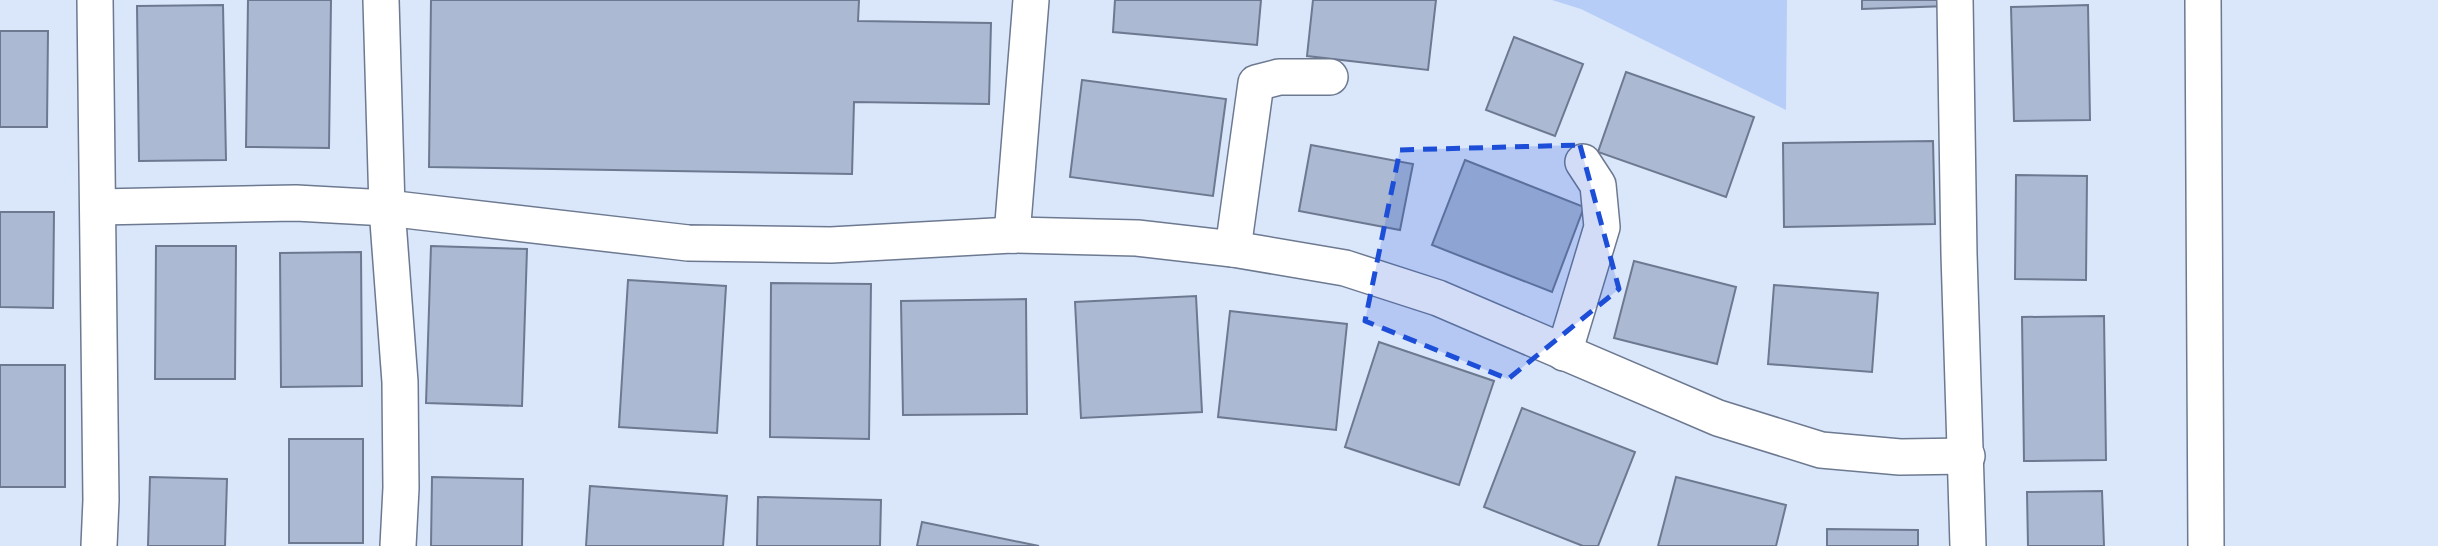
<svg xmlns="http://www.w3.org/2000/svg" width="2438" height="546" font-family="'Fira Sans Condensed',sans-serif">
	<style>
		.green { fill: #b6cdf7 }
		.building { fill: #abb9d2; stroke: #6c7990; stroke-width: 2 }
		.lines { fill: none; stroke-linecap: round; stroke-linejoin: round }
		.minor-casing { stroke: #6c7990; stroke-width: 38 }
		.minor { stroke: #fff; stroke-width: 35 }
		.marked { fill: #1d4ed8; fill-opacity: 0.2; stroke: #1d4ed8; stroke-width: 5; stroke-dasharray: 14 9; stroke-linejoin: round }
	</style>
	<rect width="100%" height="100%" fill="#dae6fa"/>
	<path class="green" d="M 1552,0 L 1787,0 L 1786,110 L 1581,9 Z"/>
	<g class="building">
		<path d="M 248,0 L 331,0 L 329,148 L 246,147 Z"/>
		<path d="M 431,0 L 859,0 L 858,21 L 991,23 L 989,104 L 854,102 L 852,174 L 429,167 Z"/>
		<path d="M 1115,0 L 1261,0 L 1257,45 L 1113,32 Z"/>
		<path d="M 1313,0 L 1436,0 L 1428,70 L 1307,56 Z"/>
		<path d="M 1862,0 L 1948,0 L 1948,6 L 1862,9 Z"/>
		<path d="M 223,5 L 226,160 L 139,161 L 137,6 Z"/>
		<path d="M 2088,5 L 2090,120 L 2014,121 L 2011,7 Z"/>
		<path d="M 0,31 L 48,31 L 47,127 L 0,127 Z"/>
		<path d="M 1514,37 L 1583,64 L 1555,136 L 1486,110 Z"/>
		<path d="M 1626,72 L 1754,117 L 1726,197 L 1598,152 Z"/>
		<path d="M 1082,80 L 1226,99 L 1213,196 L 1070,177 Z"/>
		<path d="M 1933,141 L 1935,224 L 1784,227 L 1783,143 Z"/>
		<path d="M 1311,145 L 1413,164 L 1400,230 L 1299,211 Z"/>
		<path d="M 1465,160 L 1584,207 L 1552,292 L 1432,245 Z"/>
		<path d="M 2016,175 L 2087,176 L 2086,280 L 2015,279 Z"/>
		<path d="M 0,212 L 54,212 L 53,308 L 0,307 Z"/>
		<path d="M 156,246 L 236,246 L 235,379 L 155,379 Z"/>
		<path d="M 431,246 L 527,249 L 522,406 L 426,403 Z"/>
		<path d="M 361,252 L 362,386 L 281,387 L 280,253 Z"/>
		<path d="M 1634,261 L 1736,287 L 1717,364 L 1614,338 Z"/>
		<path d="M 628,280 L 726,286 L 717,433 L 619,427 Z"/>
		<path d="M 771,283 L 871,284 L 869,439 L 770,437 Z"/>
		<path d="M 1774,285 L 1878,293 L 1872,372 L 1768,364 Z"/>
		<path d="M 1196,296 L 1202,412 L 1081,418 L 1075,302 Z"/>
		<path d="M 1026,299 L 1027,414 L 903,415 L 901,301 Z"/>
		<path d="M 1230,311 L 1347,324 L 1336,430 L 1218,417 Z"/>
		<path d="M 2104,316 L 2106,460 L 2024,461 L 2022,317 Z"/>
		<path d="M 1379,342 L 1494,381 L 1459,485 L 1345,447 Z"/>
		<rect x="0" y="365" width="65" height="122"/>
		<path d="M 1522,408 L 1635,452 L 1598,546 L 1583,546 L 1484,507 Z"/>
		<rect x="289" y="439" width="74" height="104"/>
		<path d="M 150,477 L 227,479 L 225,546 L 148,546 Z"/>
		<path d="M 432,477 L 523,479 L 522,546 L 431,546 Z"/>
		<path d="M 1676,477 L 1786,505 L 1776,546 L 1658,546 Z"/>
		<path d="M 590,486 L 727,496 L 723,546 L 586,546 Z"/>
		<path d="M 2102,491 L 2104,546 L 2028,546 L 2027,492 Z"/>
		<path d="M 758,497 L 881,500 L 880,546 L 757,546 Z"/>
		<path d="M 922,522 L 1039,546 L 917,546 Z"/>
		<path d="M 1827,529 L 1918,530 L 1918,546 L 1827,546 Z"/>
	</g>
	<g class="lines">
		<g class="minor-casing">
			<g id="minor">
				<path d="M 95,0 L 101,500 L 99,546"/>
				<path d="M 381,0 L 387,208 L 400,382 L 401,488 L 398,546"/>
				<path d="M 1955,0 L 1959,254 L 1968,546"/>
				<path d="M 2203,0 L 2206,546"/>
				<path d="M 99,207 L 296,203 L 387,208 L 688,243 L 831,245 L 1012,235 L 1137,238 L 1233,249 L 1345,268 L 1438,298 L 1718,418 L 1821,450 L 1900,457 L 1967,456"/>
				<path d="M 1012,235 L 1031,0"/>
				<path d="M 1233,249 L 1256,83 L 1279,77 L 1330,77"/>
				<path d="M 1564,353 L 1602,227 L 1598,185 L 1583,162"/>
			</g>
		</g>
		<use href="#minor" class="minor"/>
	</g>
	<path class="marked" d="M 1580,145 L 1619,289 L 1508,379 L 1365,321 L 1400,150 Z"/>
</svg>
